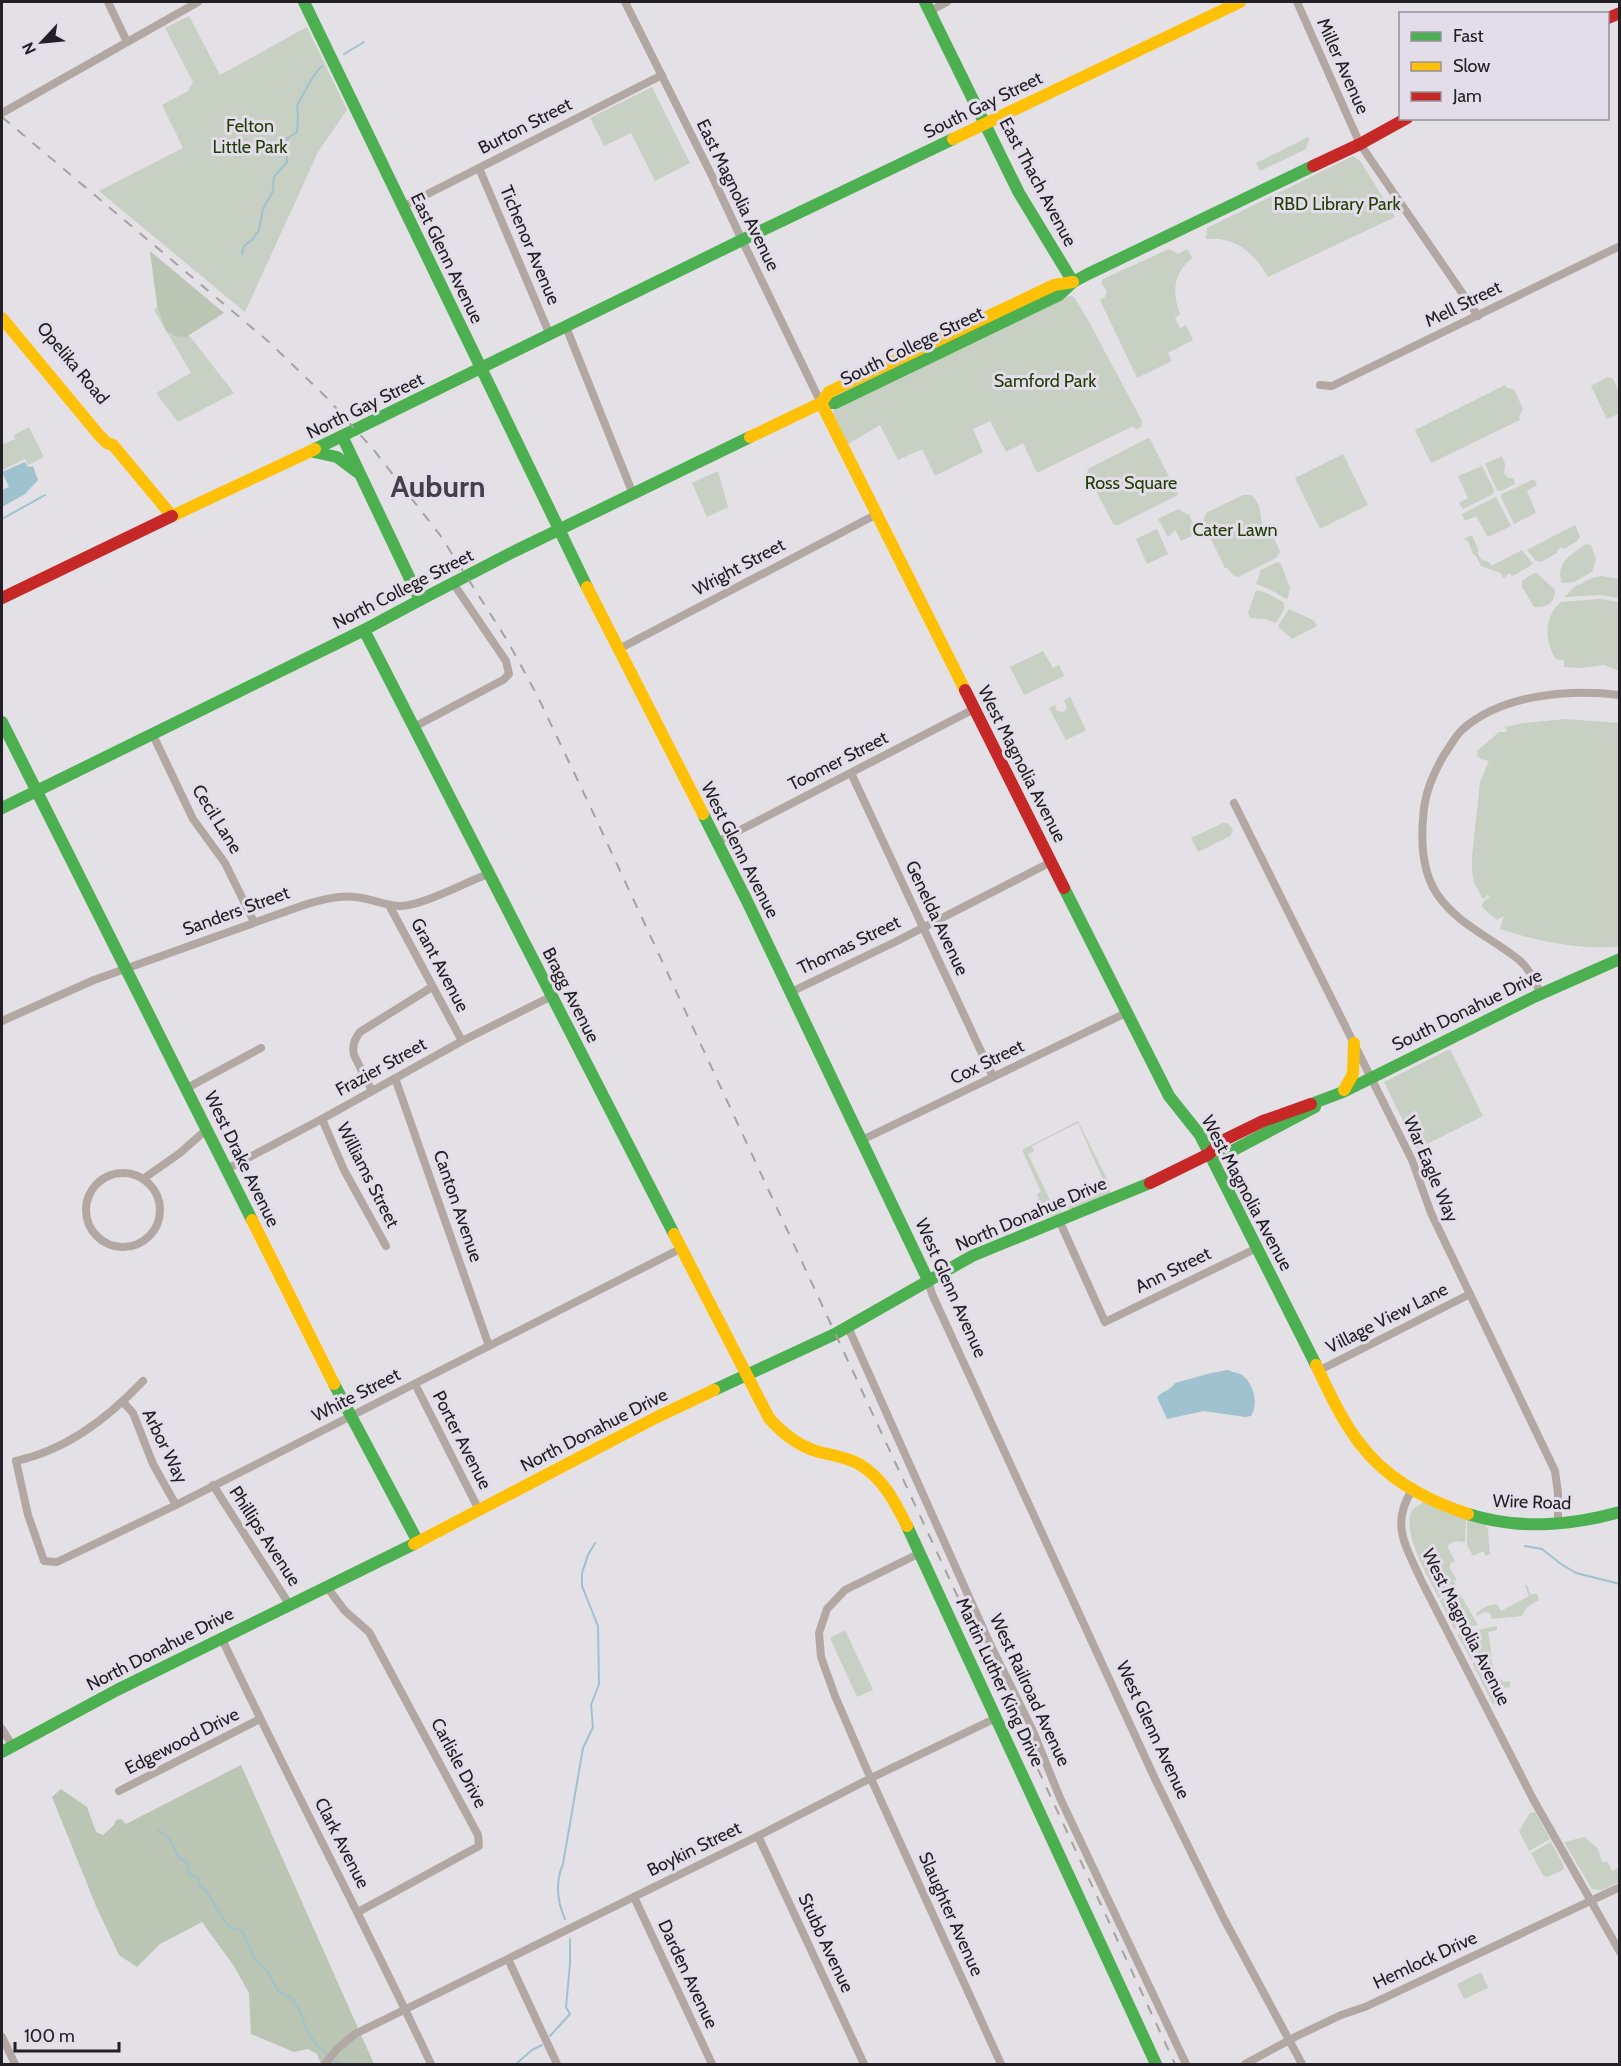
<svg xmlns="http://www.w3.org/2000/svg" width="1621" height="2066" font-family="Cabin,sans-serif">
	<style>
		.green { fill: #c8cfc3 }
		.forest { fill: #bac5b3 }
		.water { fill: #9fc2ce }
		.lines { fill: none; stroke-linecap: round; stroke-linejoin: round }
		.stream { stroke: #9fc2ce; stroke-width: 2 }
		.street { stroke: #b1a8a3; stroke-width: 8 }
		.fast { stroke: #4caf50; stroke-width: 12 }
		.slow { stroke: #ffc107; stroke-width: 12 }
		.jam { stroke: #c62828; stroke-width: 12 }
		.rail { stroke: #a7a1a0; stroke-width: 2; stroke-dasharray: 10 10; stroke-linecap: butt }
		.labels { text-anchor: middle; stroke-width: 6; stroke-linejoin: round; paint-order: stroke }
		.street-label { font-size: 18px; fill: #232025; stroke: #e3dde9 }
		.park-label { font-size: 18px; fill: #223e05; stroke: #e3dde9 }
		.town-label { font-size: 30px; font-weight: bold; fill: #443f48; stroke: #e3dde9 }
	</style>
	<rect width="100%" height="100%" fill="#e3e0e6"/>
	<g class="green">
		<path d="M 189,16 L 220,75 L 307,27 L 347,110 L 318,152 L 245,312 L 99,191 L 183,148 L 162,105 L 188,91 L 193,82 L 165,28 Z"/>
		<path d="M 652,87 L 690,163 L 655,181 L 631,133 L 604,146 L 590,118 Z"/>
		<path d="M 1308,137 L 1309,140 L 1306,149 L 1260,171 L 1256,163 Z"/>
		<path d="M 1353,156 L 1361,162 L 1395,217 L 1268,277 C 1254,253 1236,236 1206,239 L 1207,228 Z"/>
		<path d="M 1169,249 L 1178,254 L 1187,249 L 1192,258 C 1173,273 1172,293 1180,314 L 1175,318 L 1180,328 L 1186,325 L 1193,340 L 1168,353 L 1172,361 L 1137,378 L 1100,300 L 1105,297 L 1107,291 L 1101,283 L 1103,279 Z"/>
		<path d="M 1069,296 L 1074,297 L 1089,322 L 1142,421 L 1141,427 L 1136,430 L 1133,426 L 1037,473 L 1023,443 L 1006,452 L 990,421 L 973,429 L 983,452 L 935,476 L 922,449 L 898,460 L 880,425 L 848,444 L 833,413 L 834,407 Z"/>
		<path d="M 161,304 L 185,330 L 234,393 L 178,422 L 156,393 L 191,373 L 154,310 Z"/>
		<path d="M 1608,377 L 1613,379 L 1619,392 L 1620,413 L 1607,419 L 1591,386 Z"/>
		<path d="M 1505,385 L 1507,388 L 1514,389 L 1523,409 L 1519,417 L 1520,420 L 1431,463 L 1415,430 Z"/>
		<path d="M 29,427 L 44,457 L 28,465 L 25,459 L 2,470 L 2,445 L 15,439 L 14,435 Z"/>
		<path d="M 1148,438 L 1150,439 L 1178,495 L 1118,525 L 1113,524 L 1087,473 L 1088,469 Z"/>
		<path d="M 1343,454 L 1368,505 L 1320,529 L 1295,478 Z"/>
		<path d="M 1502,456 L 1505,464 L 1504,473 L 1508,478 L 1513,478 L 1515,484 L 1501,491 L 1497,490 L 1485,464 Z"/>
		<path d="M 1482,466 L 1494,490 L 1493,494 L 1463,509 L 1459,503 L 1468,498 L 1458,476 Z"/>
		<path d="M 718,471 L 728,507 L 707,517 L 692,483 Z"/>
		<path d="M 1534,479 L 1537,485 L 1527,491 L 1536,513 L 1514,524 L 1501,497 L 1502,494 Z"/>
		<path d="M 1243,495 L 1251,495 C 1261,504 1260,512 1262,523 L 1266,529 L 1271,531 L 1280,552 L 1276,558 L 1238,577 L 1234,576 L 1227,568 L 1225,568 L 1203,523 L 1206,513 Z"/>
		<path d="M 1496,497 L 1511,526 L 1488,537 L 1476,516 L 1465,521 L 1462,514 Z"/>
		<path d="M 1178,509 L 1189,515 L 1198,533 L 1181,541 L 1175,530 L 1168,537 L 1158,519 Z"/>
		<path d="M 1575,525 L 1580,537 L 1577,541 L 1564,549 L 1562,547 L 1557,550 L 1557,553 L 1541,562 L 1536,561 L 1527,550 Z"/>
		<path d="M 1157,529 L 1168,554 L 1147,564 L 1136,539 Z"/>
		<path d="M 1472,535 L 1479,551 L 1477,552 L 1481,559 L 1490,563 L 1491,566 L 1522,550 L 1533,564 L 1515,575 L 1512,576 L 1509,573 L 1503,579 L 1501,573 L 1481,566 L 1476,556 L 1473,554 L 1468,541 L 1464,539 Z"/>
		<path d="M 1586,544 L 1591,545 L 1596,559 L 1592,572 L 1574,582 L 1562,583 C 1554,562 1574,553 1586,544 Z"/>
		<path d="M 1278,562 L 1281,564 L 1290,588 L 1288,598 L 1286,599 L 1269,589 L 1256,584 L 1261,570 Z"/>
		<path d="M 1534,573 L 1537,573 L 1555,590 C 1555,603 1547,608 1534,607 L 1522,587 L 1522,581 Z"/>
		<path d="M 1601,576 L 1619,579 L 1619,598 L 1601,595 L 1564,597 L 1578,584 L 1579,585 L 1589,579 Z"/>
		<path d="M 1256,590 L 1267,593 L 1283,602 L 1285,608 L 1276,623 L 1266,619 L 1250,618 L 1248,613 Z"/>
		<path d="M 1600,599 L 1619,602 L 1619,671 L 1604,665 L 1580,668 L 1564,667 L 1564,660 L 1556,659 C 1544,641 1544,616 1561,602 Z"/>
		<path d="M 1289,609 L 1313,620 L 1317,626 L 1292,639 L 1278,626 Z"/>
		<path d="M 1043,651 L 1053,668 L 1059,665 L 1064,676 L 1024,695 L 1010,667 Z"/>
		<path d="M 1070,697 L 1085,728 L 1085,731 L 1066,740 L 1049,708 L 1055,705 L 1057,711 L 1064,712 L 1067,708 L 1064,700 Z"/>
		<path d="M 1565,719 L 1619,723 L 1619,947 C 1578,949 1539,942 1500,929 L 1504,916 L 1497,920 L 1482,907 L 1482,904 L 1486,899 L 1490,898 L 1488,895 L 1483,899 L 1474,883 L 1472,870 L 1472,857 L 1480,782 L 1489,761 L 1481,759 L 1477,755 L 1478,750 L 1499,732 L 1507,732 L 1505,727 L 1523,723 Z"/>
		<path d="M 1223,823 L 1227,823 L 1233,830 L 1230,836 L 1198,852 L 1191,838 Z"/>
		<path d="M 1450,1049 L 1483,1116 L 1417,1149 L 1384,1082 Z"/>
		<path d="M 1078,1121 L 1110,1185 L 1110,1193 L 1071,1211 L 1066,1207 L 1066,1204 L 1072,1201 L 1071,1197 L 1093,1186 L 1094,1189 L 1105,1184 L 1078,1123 L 1032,1146 L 1034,1151 L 1028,1154 L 1054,1209 L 1059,1208 L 1061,1211 L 1060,1214 L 1044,1218 L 1037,1194 L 1041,1192 L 1022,1150 Z"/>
		<path d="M 1423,1502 L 1466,1519 L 1465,1542 L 1455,1541 L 1447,1546 L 1455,1561 L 1450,1564 L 1450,1568 L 1457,1581 L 1453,1580 L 1457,1588 L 1439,1598 C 1429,1578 1401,1532 1412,1511 C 1415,1506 1420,1506 1423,1502 Z"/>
		<path d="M 1467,1520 L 1486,1525 L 1488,1530 L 1490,1554 L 1486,1556 L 1483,1551 L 1473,1556 L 1467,1545 Z"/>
		<path d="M 1527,1585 L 1531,1595 L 1537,1593 L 1539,1600 L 1527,1607 L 1522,1616 L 1492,1619 L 1490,1613 L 1485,1612 L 1477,1616 L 1476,1613 L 1487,1606 L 1497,1604 L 1501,1611 L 1529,1596 L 1525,1586 Z"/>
		<path d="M 1459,1592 L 1461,1596 L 1478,1625 L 1454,1629 L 1440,1600 Z"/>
		<path d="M 1497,1626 L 1497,1630 L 1488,1632 L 1492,1657 L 1471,1660 L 1457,1634 Z"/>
		<path d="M 845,1630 L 873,1690 L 857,1697 L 830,1638 Z"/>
		<path d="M 1491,1659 L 1497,1680 L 1501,1679 L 1503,1682 L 1510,1681 L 1510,1687 L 1505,1688 L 1503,1685 L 1498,1687 L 1500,1702 L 1493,1704 L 1472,1663 Z"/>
		<path d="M 1535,1812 L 1550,1839 L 1529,1851 L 1519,1831 L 1530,1813 Z"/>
		<path d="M 1585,1837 L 1598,1849 L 1602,1862 L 1608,1862 L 1612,1871 L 1619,1867 L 1619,1882 L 1602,1890 L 1592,1889 L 1564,1842 Z"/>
		<path d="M 1551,1842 L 1564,1866 L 1563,1870 L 1547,1877 L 1543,1875 L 1531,1853 Z"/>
		<path d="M 1481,1972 L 1488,1988 L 1464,1999 L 1457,1984 Z"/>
	</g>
	<g class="forest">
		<path d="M 150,251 L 224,313 L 186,337 L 176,336 L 166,331 L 157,305 Z"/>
		<path d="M 241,1765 L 374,2064 L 321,2064 L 317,2054 L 308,2049 L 294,2052 L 251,2034 L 249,1993 L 234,1966 L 202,1922 L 160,1944 L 137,1967 L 119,1955 L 96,1906 L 52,1797 L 61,1789 L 87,1807 L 96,1832 L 103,1835 L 114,1825 L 116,1820 L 121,1819 L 126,1824 Z"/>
	</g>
	<g class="water">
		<path d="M 25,462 L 28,467 L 33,466 L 38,480 L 25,494 L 2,507 L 2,490 L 9,487 L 2,472 Z"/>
		<path d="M 1228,1370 C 1232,1372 1239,1373 1242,1375 C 1254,1384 1259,1404 1251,1416 L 1245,1417 L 1204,1411 L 1167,1419 L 1157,1397 C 1163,1391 1171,1390 1175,1383 L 1211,1373 Z"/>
	</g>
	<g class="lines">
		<g class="stream">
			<path d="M 344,54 L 364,42"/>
			<path d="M 242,254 L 244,246 L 253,239 L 259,230 L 263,209 L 273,191 L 274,177 L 287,162 L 287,152 L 283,150 L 288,138 L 297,132 L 298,117 L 297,105 C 306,91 310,77 322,66"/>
			<path d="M 2,519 L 45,495"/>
			<path d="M 1525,1546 L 1542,1549 L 1561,1564 L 1576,1573 L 1620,1584"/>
			<path d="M 157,1830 L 170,1839 L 179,1858 L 187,1862 L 189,1875 L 198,1877 L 199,1885 L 206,1891 L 228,1926 L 242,1931 L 255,1959 L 268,1972 L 278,1991 L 291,1998 L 299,2008 L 306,2028 L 316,2045 L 327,2053"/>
			<path d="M 565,1919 C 557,1901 555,1883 563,1864 L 583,1748 L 593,1727 L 591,1705 L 599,1684 L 598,1626 L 582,1586 L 582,1573 L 588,1555 L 595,1543"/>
			<path d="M 550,2036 L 570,2014 L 566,2007 L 570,1964 L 570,1939"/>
			<path d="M 335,2061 L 338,2064"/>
			<path d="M 516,2064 L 532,2050 L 542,2045"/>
		</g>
		<g class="street">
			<path d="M 108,2 L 127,42"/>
			<path d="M 625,2 L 712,176 L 742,240 L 821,403"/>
			<path d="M 1297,2 L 1360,144 L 1478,316"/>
			<path d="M 930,11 L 947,2"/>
			<path d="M 2,113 L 198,2"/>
			<path d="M 479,168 L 550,335"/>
			<path d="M 402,207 L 662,75"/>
			<path d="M 566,327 L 633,494"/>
			<path d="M 1320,385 L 1332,386 L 1620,246"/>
			<path d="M 617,650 L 877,514"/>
			<path d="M 414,727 L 503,680 L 509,674 L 506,661 L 453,583"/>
			<path d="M 152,733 L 193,819 L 225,863 L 254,922"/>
			<path d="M 851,773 L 993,1077"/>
			<path d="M 1234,803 L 1412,1160 L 1431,1213 L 1555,1471 L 1558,1493 L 1558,1524"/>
			<path d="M 717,842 L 974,709"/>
			<path d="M 389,905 L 462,1041"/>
			<path d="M 791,992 L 895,942 L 1051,862"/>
			<path d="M 1541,994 C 1535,982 1529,968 1519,960 C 1491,937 1458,925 1437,894 C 1423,873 1421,844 1423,819 C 1424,795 1432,776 1444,755 C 1450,747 1455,736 1463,729 C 1503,694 1569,689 1620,695"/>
			<path d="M 2,1021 L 94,980 L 304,905 C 320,900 338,895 355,897 C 370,898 385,906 400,906 C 424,905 464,883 488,874"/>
			<path d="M 395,1078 L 489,1346"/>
			<path d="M 187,1088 L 261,1048"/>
			<path d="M 372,1091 L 354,1055 C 352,1046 354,1040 360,1032 L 432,987"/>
			<path d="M 322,1119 L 344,1170 L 386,1246"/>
			<path d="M 862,1140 L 1126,1013"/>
			<path d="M 227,1169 L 322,1119 L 462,1041 L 552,996"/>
			<circle cx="123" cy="1210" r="37"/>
			<path d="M 143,1179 L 180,1153 L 207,1129"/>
			<path d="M 1059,1220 L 1105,1322 L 1257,1248"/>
			<path d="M 928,1280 L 932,1294 L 1156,1781 L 1224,1919 L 1302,2064"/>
			<path d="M 848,1327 L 990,1644 L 1033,1731 L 1060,1798 L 1186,2064"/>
			<path d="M 1318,1371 L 1470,1294"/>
			<path d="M 143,1381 C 108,1418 67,1450 16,1461 L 28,1515 L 44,1561 L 57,1562 L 176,1505 L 680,1249"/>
			<path d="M 415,1384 L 479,1510"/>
			<path d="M 123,1402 L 133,1413 L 153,1464 L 176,1505"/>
			<path d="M 213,1485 L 289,1604"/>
			<path d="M 1412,1490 C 1390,1525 1406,1546 1421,1580 L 1533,1799 L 1620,1952"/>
			<path d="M 920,1553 L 845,1590 L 827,1609 L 819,1633 L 821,1657 L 835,1696 L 867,1770 L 1001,2064"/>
			<path d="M 326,1586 L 345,1611 L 369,1632 L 478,1835 L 479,1846 L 358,1912"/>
			<path d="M 221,1637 C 289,1781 364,1921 431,2064"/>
			<path d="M 2,1729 L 12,1745"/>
			<path d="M 119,1791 L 260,1719"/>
			<path d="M 758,1836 L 864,2064"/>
			<path d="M 634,1897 L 712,2064"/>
			<path d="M 508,1959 L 557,2064"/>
			<path d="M 2,2037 L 15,2064"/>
			<path d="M 325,2064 L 337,2049 L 355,2034 L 758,1836 L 871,1778 L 996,1718"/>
			<path d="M 1245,2064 L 1297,2036 L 1341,2015 L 1365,2007 L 1620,1887"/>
		</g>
		<g class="fast">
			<path d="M 304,2 L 587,587"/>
			<path d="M 925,2 L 1019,193 L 1073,282"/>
			<path d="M 821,403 L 835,403 L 1059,295 L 1073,282 L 1088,274 L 1313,166"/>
			<path d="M 342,436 L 742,240 L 953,139"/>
			<path d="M 315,449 L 342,436 L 420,600 L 515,551 L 750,437"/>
			<path d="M 314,452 L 337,457 L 357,472"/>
			<path d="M 364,630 L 674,1234"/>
			<path d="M 2,722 L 252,1220"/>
			<path d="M 2,808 L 364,630 L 420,600"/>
			<path d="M 703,814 L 747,901 L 928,1280"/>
			<path d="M 1064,888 L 1169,1096 L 1200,1135 L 1316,1365"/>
			<path d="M 1311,1104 L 1343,1092 L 1534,997 L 1620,959"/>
			<path d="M 1209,1154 L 1228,1153 L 1315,1107"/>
			<path d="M 334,1384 L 418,1542"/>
			<path d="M 714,1390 L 835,1334 L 972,1256 L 1150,1183"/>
			<path d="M 1468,1514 C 1519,1530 1569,1526 1620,1512"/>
			<path d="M 907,1526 L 1156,2064"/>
			<path d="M 2,1752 L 117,1690 L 414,1544"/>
		</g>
		<g class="slow">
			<path d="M 953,139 L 1240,2"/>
			<path d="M 2,318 L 99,435 L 107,443 L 113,445 L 172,516 L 315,449"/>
			<path d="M 821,403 L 965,690"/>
			<path d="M 750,437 L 821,403 L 829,392 L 1054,285 L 1073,282"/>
			<path d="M 587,587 L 703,814"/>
			<path d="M 1344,1090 L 1353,1074 L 1354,1043"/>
			<path d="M 252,1220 L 334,1384"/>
			<path d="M 674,1234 L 769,1418 C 782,1433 798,1446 819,1452 C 832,1455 846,1457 859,1464 C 883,1478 895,1502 907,1526"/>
			<path d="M 1316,1365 C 1329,1392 1342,1421 1361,1445 C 1387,1479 1428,1501 1468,1514"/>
			<path d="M 414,1544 L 657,1417 L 714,1390"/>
		</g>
		<g class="jam">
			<path d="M 1608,18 L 1620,13"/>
			<path d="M 1313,166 L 1360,144 L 1407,118"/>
			<path d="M 2,598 L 172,516"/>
			<path d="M 965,690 L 1064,888"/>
			<path d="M 1150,1183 L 1209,1154 L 1222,1141 L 1263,1121 L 1311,1104"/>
		</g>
		<path class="rail" d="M 2,117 L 269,342 L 326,397 L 373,449 L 440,535 L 507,640 L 537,695 L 589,804 L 1175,2064"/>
	</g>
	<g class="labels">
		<g class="street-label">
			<text transform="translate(1343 66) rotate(66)" y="6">Miller Avenue</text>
			<text transform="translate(983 105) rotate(-26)" y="6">South Gay Street</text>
			<text transform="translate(525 126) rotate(-27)" y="6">Burton Street</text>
			<text transform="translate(1038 182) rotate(62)" y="6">East Thach Avenue</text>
			<text transform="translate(738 195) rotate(64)" y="6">East Magnolia Avenue</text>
			<text transform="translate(530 245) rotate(67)" y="6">Tichenor Avenue</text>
			<text transform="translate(447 258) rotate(64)" y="6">East Glenn Avenue</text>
			<text transform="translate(1463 304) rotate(-26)" y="6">Mell Street</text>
			<text transform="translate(912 346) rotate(-26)" y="6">South College Street</text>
			<text transform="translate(73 363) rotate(50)" y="6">Opelika Road</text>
			<text transform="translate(365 406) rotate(-26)" y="6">North Gay Street</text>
			<text transform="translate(739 567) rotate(-28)" y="6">Wright Street</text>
			<text transform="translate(403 589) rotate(-27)" y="6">North College Street</text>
			<text transform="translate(838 761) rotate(-27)" y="6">Toomer Street</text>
			<text transform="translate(1022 764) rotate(63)" y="6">West Magnolia Avenue</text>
			<text transform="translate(217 819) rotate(58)" y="6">Cecil Lane</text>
			<text transform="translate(740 850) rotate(63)" y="6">West Glenn Avenue</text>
			<text transform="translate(236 911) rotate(-20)" y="6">Sanders Street</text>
			<text transform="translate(937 918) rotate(65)" y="6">Genelda Avenue</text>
			<text transform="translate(849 945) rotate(-26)" y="6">Thomas Street</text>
			<text transform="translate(440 965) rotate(62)" y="6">Grant Avenue</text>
			<text transform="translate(571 995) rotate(63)" y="6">Bragg Avenue</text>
			<text transform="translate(1467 1010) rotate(-26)" y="6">South Donahue Drive</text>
			<text transform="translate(987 1062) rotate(-26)" y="6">Cox Street</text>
			<text transform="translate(381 1067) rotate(-29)" y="6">Frazier Street</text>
			<text transform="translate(242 1159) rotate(64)" y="6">West Drake Avenue</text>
			<text transform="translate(1431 1169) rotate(67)" y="6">War Eagle Way</text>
			<text transform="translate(368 1175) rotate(63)" y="6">Williams Street</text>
			<text transform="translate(1247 1193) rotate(62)" y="6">West Magnolia Avenue</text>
			<text transform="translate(458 1206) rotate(71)" y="6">Canton Avenue</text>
			<text transform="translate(1031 1214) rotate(-23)" y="6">North Donahue Drive</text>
			<text transform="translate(1173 1270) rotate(-26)" y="6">Ann Street</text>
			<text transform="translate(951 1288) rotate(66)" y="6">West Glenn Avenue</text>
			<text transform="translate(1387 1318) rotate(-27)" y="6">Village View Lane</text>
			<text transform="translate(356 1395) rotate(-27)" y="6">White Street</text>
			<text transform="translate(594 1430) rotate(-27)" y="6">North Donahue Drive</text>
			<text transform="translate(462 1440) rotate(63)" y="6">Porter Avenue</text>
			<text transform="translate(165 1446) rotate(64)" y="6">Arbor Way</text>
			<text transform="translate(1532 1502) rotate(2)" y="6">Wire Road</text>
			<text transform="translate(265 1536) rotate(57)" y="6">Phillips Avenue</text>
			<text transform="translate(1466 1627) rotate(63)" y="6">West Magnolia Avenue</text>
			<text transform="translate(160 1649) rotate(-27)" y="6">North Donahue Drive</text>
			<text transform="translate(1000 1682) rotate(65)" y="6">Martin Luther King Drive</text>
			<text transform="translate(1030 1690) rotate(65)" y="6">West Railroad Avenue</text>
			<text transform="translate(1153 1730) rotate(65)" y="6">West Glenn Avenue</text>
			<text transform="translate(182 1741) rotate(-27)" y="6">Edgewood Drive</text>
			<text transform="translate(459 1763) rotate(62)" y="6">Carlisle Drive</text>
			<text transform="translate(342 1843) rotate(63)" y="6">Clark Avenue</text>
			<text transform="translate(694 1849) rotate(-26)" y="6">Boykin Street</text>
			<text transform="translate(951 1914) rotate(66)" y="6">Slaughter Avenue</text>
			<text transform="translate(826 1943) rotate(65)" y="6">Stubb Avenue</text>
			<text transform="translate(1425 1960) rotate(-25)" y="6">Hemlock Drive</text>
			<text transform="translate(688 1974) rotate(65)" y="6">Darden Avenue</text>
		</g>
		<g class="park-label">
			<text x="250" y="132">Felton<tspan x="250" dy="21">Little Park</tspan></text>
			<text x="1337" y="210">RBD Library Park</text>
			<text x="1045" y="387">Samford Park</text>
			<text x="1131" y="489">Ross Square</text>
			<text x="1235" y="536">Cater Lawn</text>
		</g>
		<g class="town-label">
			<text x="438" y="497">Auburn</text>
		</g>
	</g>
	<rect width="1621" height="2066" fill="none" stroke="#232025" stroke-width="6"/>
	<rect x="1399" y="12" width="210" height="108" fill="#e3dde9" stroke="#96919b" stroke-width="1.5"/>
	<rect x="1411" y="32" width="30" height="9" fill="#4caf50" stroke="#96919b" stroke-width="1.5"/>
	<text x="1453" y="42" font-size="18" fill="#232025">Fast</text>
	<rect x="1411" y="62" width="30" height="9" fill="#ffc107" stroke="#96919b" stroke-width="1.5"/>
	<text x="1453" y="72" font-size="18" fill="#232025">Slow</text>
	<rect x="1411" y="92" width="30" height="9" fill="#c62828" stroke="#96919b" stroke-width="1.5"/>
	<text x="1453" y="102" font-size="18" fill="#232025">Jam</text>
	<g transform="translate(42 42) rotate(244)" stroke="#e3dde9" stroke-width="4.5" paint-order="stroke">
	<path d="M0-4.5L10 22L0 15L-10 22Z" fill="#232025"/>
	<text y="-9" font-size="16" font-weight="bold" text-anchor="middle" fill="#232025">N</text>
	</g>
	<path d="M15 2042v9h104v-9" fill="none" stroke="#232025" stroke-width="3"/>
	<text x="24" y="2042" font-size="18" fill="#232025" stroke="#e3dde9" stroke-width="4.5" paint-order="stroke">100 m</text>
</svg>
